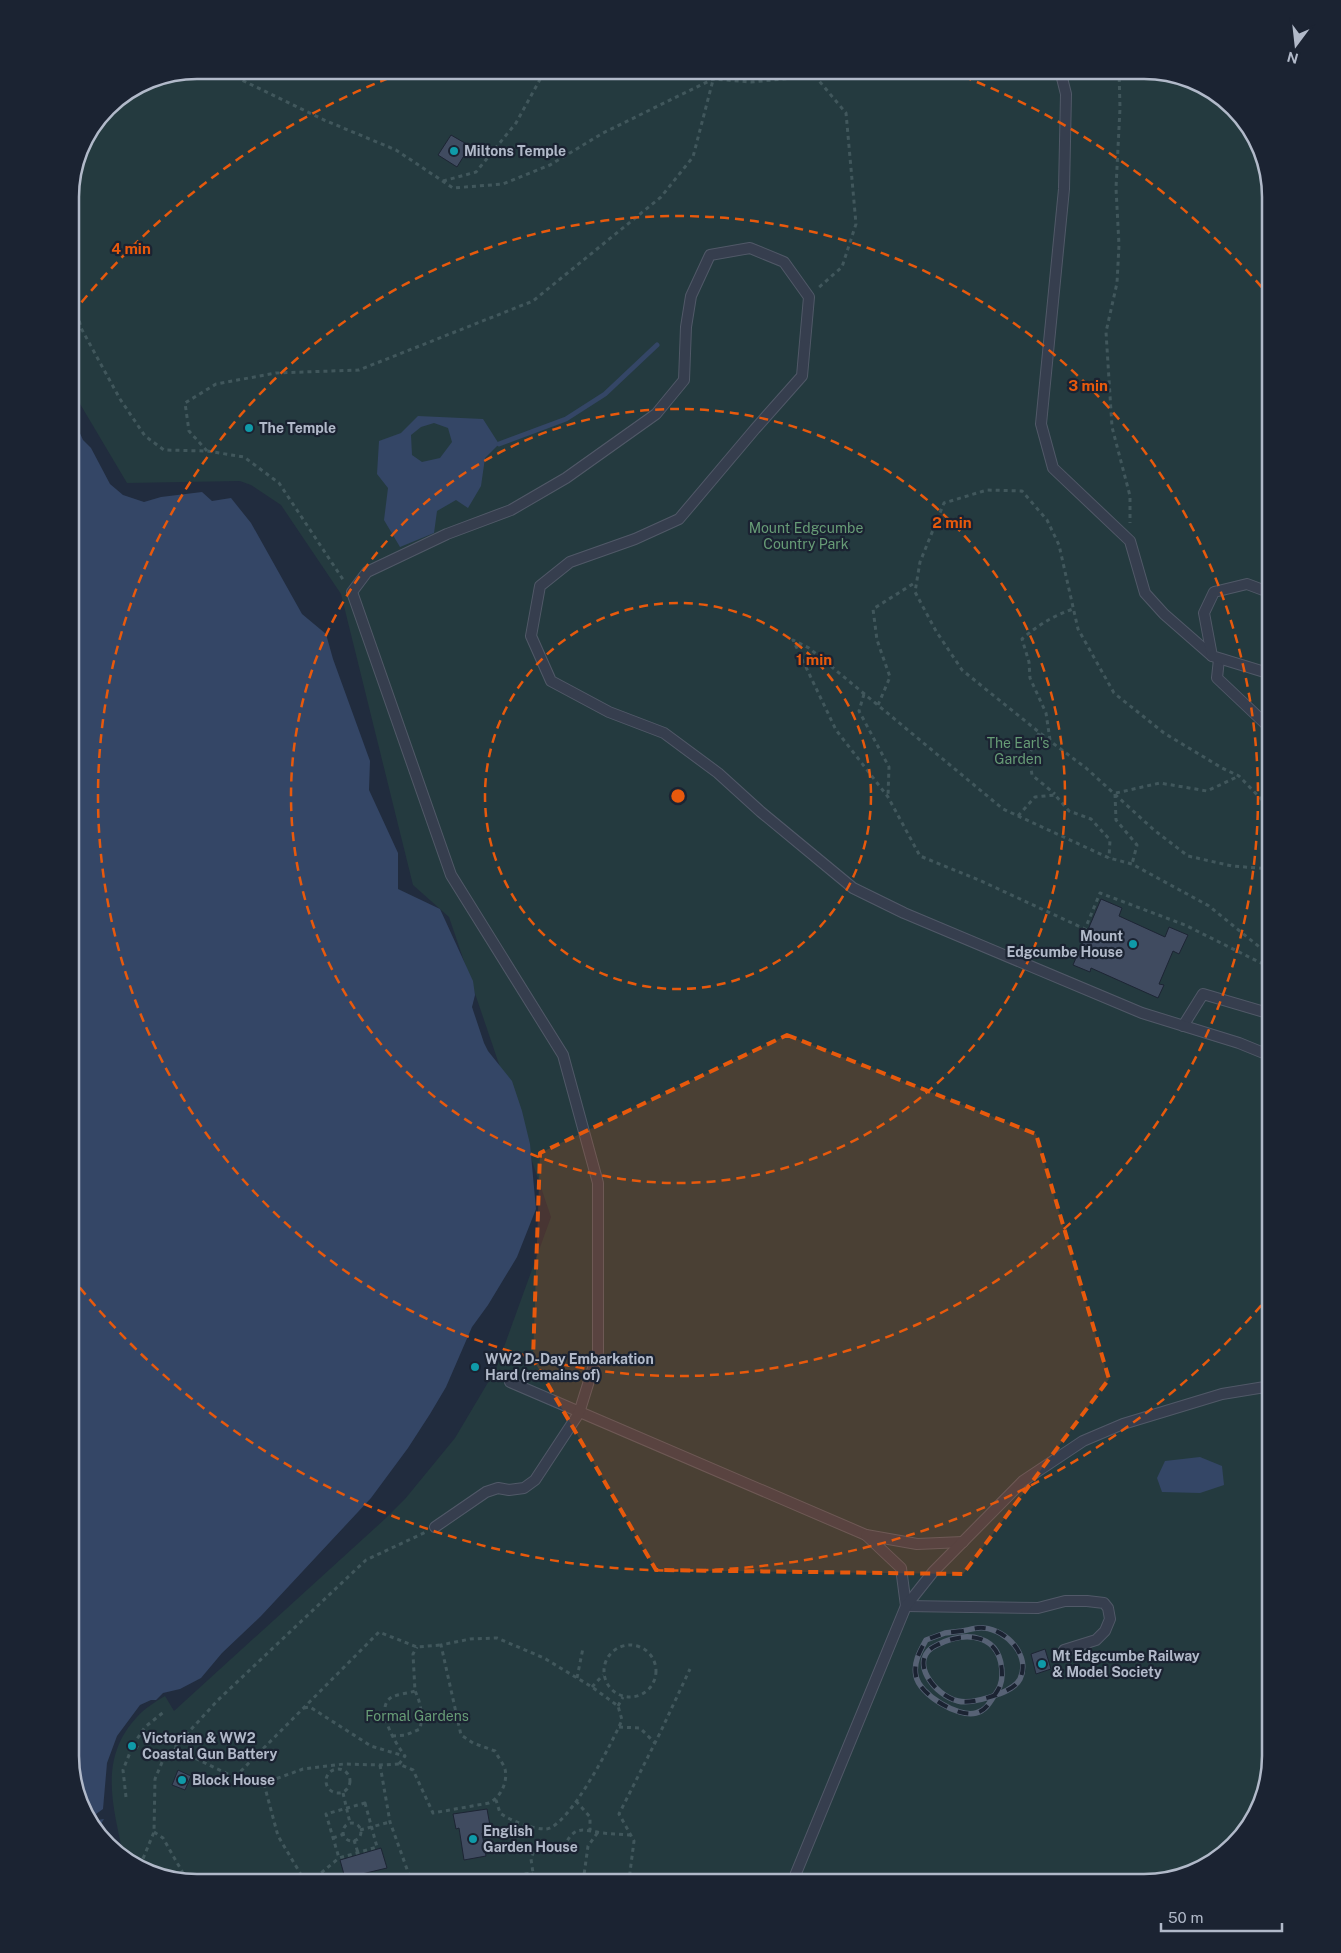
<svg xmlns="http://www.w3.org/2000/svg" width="1341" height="1953" font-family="'Public Sans',sans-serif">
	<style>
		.green { fill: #243a3f }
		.water { fill: #344666; fill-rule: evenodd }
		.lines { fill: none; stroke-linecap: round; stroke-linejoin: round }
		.stream { stroke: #344666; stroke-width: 5 }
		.building { fill: #404b60; stroke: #1d2534 }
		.lane-casing { stroke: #515968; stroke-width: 12 }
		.path { stroke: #41575c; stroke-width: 3; stroke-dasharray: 4 4; stroke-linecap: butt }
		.lane { stroke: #363e4e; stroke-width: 10 }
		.rail-casing { stroke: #576275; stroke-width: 5.5 }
		.rail { stroke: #1b2332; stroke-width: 4; stroke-dasharray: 11; stroke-linecap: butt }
		.marked { fill: #e8590c; fill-opacity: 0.2; stroke: #e8590c; stroke-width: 4; stroke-dasharray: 10 6; stroke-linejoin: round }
		.ring { fill: none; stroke: #e8590c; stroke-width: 2.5; stroke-dasharray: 9 6 }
		.culture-dot { fill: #0f9aa8; stroke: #1b2332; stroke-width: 2 }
		.labels { text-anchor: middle; stroke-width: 4.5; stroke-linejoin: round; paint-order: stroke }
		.poi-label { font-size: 14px; font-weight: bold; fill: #b1b9c9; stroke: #1b2332; text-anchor: start }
		.park-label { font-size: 14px; fill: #679c76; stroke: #1b2332 }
		.rim { fill: none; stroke: #b1b9c9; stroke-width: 2.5 }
		.centre { fill: #e8590c; stroke: #1b2332; stroke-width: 2.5 }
		.ring-label { font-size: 15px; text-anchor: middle; font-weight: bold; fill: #e8590c; stroke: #1b2332; stroke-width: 4.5; stroke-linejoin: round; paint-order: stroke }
	</style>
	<rect width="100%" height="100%" fill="#212c3e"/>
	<path class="green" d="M 197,70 L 1152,70 L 1214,91 L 1254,134 L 1271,197 L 1271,1756 L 1254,1820 L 1207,1866 L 1144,1883 L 189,1883 L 127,1862 L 124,1859 C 114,1808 97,1760 137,1717 C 145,1708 155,1702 165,1696 L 174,1711 L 386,1518 L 405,1499 L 455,1438 L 496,1369 L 551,1217 L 449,917 L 413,885 L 341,594 L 281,505 L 251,485 L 240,481 L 127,483 L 70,387 L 70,189 L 80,148 L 107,107 L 149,80 Z"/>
	<g class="water">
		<path d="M 70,411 L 83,440 L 91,448 L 110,484 L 123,495 L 144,502 L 161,497 L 202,492 L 212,501 L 231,498 L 251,523 L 302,614 L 326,634 L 333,659 L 370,761 L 369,790 L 398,853 L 398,889 L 440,909 L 473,981 L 475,995 L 472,1007 L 484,1043 L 488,1051 L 512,1081 L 522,1111 L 530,1144 L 536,1209 L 517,1257 L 488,1305 L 472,1327 L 446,1387 L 430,1414 L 408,1448 L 371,1498 L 261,1616 L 222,1653 L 201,1678 L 180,1689 L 163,1693 L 156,1700 L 151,1700 L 140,1705 L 117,1736 L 107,1763 L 103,1809 L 96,1814 L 98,1820 L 104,1819 L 101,1824 L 102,1833 L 110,1839 L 107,1840 L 87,1819 L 70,1756 Z"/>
		<path d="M 418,416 L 483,419 L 499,444 L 485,458 L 481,486 L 468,508 L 456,500 L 437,511 L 434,533 L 400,547 L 384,520 L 388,488 L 377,474 L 379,441 L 401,433 ZM 434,423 L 448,428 L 452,442 L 440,458 L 422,462 L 412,455 L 411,435 L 421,427 Z"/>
		<path d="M 1200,1457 L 1222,1466 L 1224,1485 L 1200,1493 L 1162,1492 L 1157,1478 L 1165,1461 Z"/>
	</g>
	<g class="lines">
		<path class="stream" d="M 499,444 L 566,419 L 605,394 L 657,345"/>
	</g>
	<g class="building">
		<path d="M 451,135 L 470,146 L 457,167 L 438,155 Z"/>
		<path d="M 1101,899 L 1122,908 L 1119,916 L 1165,937 L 1169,927 L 1188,935 L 1179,954 L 1173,951 L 1159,984 L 1164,985 L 1158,998 L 1091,968 L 1090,972 L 1073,965 Z"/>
		<path d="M 1045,1649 L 1051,1669 L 1036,1674 L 1031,1654 Z"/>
		<path d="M 178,1770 L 191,1776 L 185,1790 L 172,1785 Z"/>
		<path d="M 487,1809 L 491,1831 L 482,1833 L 486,1856 L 464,1860 L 459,1828 L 456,1829 L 453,1814 Z"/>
		<path d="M 381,1848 L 387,1868 L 345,1878 L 340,1860 Z"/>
	</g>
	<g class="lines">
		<g class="lane-casing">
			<g id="lane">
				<path d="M 1060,70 L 1066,94 L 1064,189 L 1041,424 L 1053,468 L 1130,541 L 1145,593 L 1164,614 L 1212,656"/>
				<path d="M 1219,659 L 1217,678 L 1271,729"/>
				<path d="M 1271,674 L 1212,656 L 1204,613 L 1214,592 L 1247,584 L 1271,593"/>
				<path d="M 1183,1026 L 1203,994 L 1271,1014"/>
				<path d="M 510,1382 L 866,1535"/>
				<path d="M 435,1527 L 486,1492 L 498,1488 L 509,1490 L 524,1488 L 535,1480 L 579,1413 L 598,1352 L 598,1183 L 563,1055 L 451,875 L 352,592 L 367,572 L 447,534 L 511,510 L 566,478 L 656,414 L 684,380 L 686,327 L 691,296 L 710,255 L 750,248 L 784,262 L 809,297 L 802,376 L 755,429 L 679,519 L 635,539 L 570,562 L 540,586 L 531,636 L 551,681 L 609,712 L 664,733 L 718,773 L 761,812 L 853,888 L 904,913 L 1142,1013 L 1239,1043 L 1271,1056"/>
				<path d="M 906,1606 L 1038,1608 L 1065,1601 L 1087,1601 L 1104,1603 L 1108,1608 L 1110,1619 L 1105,1631 L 1096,1640 L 1064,1650"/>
				<path d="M 906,1606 L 901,1568 L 866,1535 L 917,1544 L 963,1542"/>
				<path d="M 792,1883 L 906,1606 L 933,1572 L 1023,1481 L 1083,1441 L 1123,1424 L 1222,1394 L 1271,1386"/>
			</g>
		</g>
		<g class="path">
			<path d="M 221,70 L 324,120 L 396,150 L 453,188 L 503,184 L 550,165 L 603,133 L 713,79 L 751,82 L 815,76 L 846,113 L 856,224 L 842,267 L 817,289"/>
			<path d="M 1119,70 L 1120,108 L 1116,188 L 1119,245 L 1117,283 L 1106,332 L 1112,427 L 1130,496 L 1130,523"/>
			<path d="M 443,181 L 476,172 L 516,123 L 543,74 L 547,70"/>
			<path d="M 70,282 L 81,328 L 120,399 L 145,436 L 164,450 L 207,451 L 244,457 L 279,483 L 344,581"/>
			<path d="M 207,451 L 189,431 L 185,403 L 216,384 L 276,373 L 359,370 L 533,301 L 661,197 L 693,157 L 713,80"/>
			<path d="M 864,694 L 859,711 L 889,767 L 888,796"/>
			<path d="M 878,705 L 890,677 L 877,640 L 873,609 L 916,582"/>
			<path d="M 1039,733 L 1029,755 L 1032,775 L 1055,794"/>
			<path d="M 1050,740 L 1046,713 L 1030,678 L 1029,662 L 1022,639 C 1038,625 1053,616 1073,609"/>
			<path d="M 1116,793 L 1160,783 L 1207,791 L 1239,776"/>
			<path d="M 1115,794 L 1116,820 L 1137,845 L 1132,864"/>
			<path d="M 1018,816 L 1035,797 L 1055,795 L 1069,811 L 1091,819 L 1110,840 L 1109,858"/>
			<path d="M 1271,869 L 1232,866 L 1188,856 L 1154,830 L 1086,768 L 1050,741 L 962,670 L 936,631 L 915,592 L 920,562 L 944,503 L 987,490 L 1022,491 L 1047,520 L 1059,545 L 1078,629 L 1114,693 L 1164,733 L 1222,768 L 1239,776 L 1267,805 L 1271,814"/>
			<path d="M 1267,966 L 1268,954 L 1209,906 L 1132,864 L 1109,858 L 1003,809 L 809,648 L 793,640 L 836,730 L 888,797 L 920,856 L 979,880 L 1085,929 L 1100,893 L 1185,925 L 1271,968"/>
			<circle cx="630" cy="1671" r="26"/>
			<path d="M 577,1678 L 583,1648"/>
			<path d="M 592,1687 L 603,1675"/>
			<path d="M 618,1706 L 623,1697"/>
			<path d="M 304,1708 L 310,1707 L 371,1746 L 404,1756"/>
			<path d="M 619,1727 L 640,1728 L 655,1743"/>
			<path d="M 392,1736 L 406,1735 L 420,1729 C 423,1716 421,1703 415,1691"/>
			<path d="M 133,1745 L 145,1727 L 165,1711"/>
			<path d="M 174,1748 L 240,1780 L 259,1785 L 303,1769 L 344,1764 L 380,1765 L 399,1764 L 413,1770 L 433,1813 L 489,1803 C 501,1797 508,1782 505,1769 C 503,1763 498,1757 495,1751 L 473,1743 L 461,1735 L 441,1645 L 470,1639 L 497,1638 L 544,1658 L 592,1687 L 618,1706 L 622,1720 C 613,1741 569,1827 546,1829 C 532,1829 511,1821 500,1813 L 496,1800"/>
			<path d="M 399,1764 L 405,1756 C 396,1744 373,1708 392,1697 C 399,1694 409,1693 415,1691 L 413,1654 L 417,1647"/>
			<path d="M 380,1765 L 390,1822 L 412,1883"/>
			<circle cx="338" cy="1781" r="12"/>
			<path d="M 235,1777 L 379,1632 L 417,1647 L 441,1645"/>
			<path d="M 264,1784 L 278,1836 L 306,1883"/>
			<path d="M 343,1793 L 350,1823"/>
			<path d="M 126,1797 L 123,1770 L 133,1745 L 163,1760"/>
			<path d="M 576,1801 L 590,1817 L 590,1830"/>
			<path d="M 365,1803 L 377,1847 L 339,1858 L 326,1814 Z"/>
			<circle cx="352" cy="1832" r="9"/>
			<path d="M 360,1830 L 390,1822"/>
			<path d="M 154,1832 L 163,1838 L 188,1882"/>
			<path d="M 333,1838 L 344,1834"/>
			<path d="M 354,1840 L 358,1853"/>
			<path d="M 140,1866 L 154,1832 L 155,1779 L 163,1760 L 218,1700 L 366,1560 L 426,1532"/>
			<path d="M 309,1883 L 339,1858"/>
			<path d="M 486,1883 L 501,1877 L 533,1873"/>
			<path d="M 543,1883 L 533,1873 L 531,1859 L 533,1853 L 566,1843 C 576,1824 585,1831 603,1833 C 612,1834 621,1834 630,1835"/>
			<path d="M 563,1883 L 584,1875 L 588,1846 L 598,1832"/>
			<path d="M 627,1883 L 629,1880 L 634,1841 L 619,1814 L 660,1733 L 690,1669"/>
		</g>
		<use href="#lane" class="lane"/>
		<g class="rail-casing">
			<path id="rail" d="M 962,1631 L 945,1633 L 926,1640 C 920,1651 913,1663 916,1676 C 919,1694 958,1718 976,1713 C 985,1711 989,1704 994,1696 C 999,1689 1002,1684 1002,1675 C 1002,1634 967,1630 937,1645 C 906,1659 935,1696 958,1701 C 969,1704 988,1698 999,1694 C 1006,1691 1016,1687 1020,1679 C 1031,1656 1007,1630 984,1628 C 977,1627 969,1630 962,1631"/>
		</g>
		<use href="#rail" class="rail"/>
	</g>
	<path class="marked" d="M 787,1035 L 1036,1134 L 1109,1379 L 963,1574 L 656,1570 L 533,1359 L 540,1153 Z"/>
	<g class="ring">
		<circle cx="678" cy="796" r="193"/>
		<circle cx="678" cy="796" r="387"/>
		<circle cx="678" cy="796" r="580"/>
		<path d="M1271 1294A774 774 0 0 1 72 1278M72 314A774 774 0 0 1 407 71M949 71A774 774 0 0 1 1271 298"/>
	</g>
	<g class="culture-dot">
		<circle cx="454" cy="151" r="5"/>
		<circle cx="249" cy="428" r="5"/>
		<circle cx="1133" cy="944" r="5"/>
		<circle cx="475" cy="1367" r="5"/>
		<circle cx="1042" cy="1664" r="5"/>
		<circle cx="132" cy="1746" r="5"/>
		<circle cx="182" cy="1780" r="5"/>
		<circle cx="473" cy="1839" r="5"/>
	</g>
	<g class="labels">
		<g class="poi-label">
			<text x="464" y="156">Miltons Temple</text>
			<text x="259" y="433">The Temple</text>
			<text x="1123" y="941" text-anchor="end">Mount<tspan x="1123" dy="16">Edgcumbe House</tspan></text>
			<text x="485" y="1364">WW2 D-Day Embarkation<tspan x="485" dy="16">Hard (remains of)</tspan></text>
			<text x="1052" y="1661">Mt Edgcumbe Railway<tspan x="1052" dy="16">&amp; Model Society</tspan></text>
			<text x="142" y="1743">Victorian &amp; WW2<tspan x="142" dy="16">Coastal Gun Battery</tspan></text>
			<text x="192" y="1785">Block House</text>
			<text x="483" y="1836">English<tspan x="483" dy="16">Garden House</tspan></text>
		</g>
		<g class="park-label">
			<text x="806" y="533">Mount Edgcumbe<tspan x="806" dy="16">Country Park</tspan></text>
			<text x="1018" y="748">The Earl's<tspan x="1018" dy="16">Garden</tspan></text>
			<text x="417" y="1721">Formal Gardens</text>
		</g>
	</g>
	<path d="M0 0H1341V1953H0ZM197 79H1144A118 118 0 0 1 1262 197V1756A118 118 0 0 1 1144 1874H197A118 118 0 0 1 79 1756V197A118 118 0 0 1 197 79Z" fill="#1b2332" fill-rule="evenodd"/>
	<path class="rim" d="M197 79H1144A118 118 0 0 1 1262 197V1756A118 118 0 0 1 1144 1874H197A118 118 0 0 1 79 1756V197A118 118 0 0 1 197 79Z"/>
	<circle cx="678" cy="796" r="8" class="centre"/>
	<g class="ring-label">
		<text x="131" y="254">4 min</text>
		<text x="1088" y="391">3 min</text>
		<text x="952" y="528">2 min</text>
		<text x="814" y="665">1 min</text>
	</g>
	<g transform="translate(1296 45) rotate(195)" stroke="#1b2332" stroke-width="4" paint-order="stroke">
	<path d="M0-4L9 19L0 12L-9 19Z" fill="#b1b9c9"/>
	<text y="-8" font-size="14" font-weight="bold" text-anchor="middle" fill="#b1b9c9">N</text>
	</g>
	<path d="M1161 1923v8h121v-8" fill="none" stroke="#b1b9c9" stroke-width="2.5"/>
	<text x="1168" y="1923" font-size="15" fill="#b1b9c9" stroke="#1b2332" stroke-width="4" paint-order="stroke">50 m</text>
</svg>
